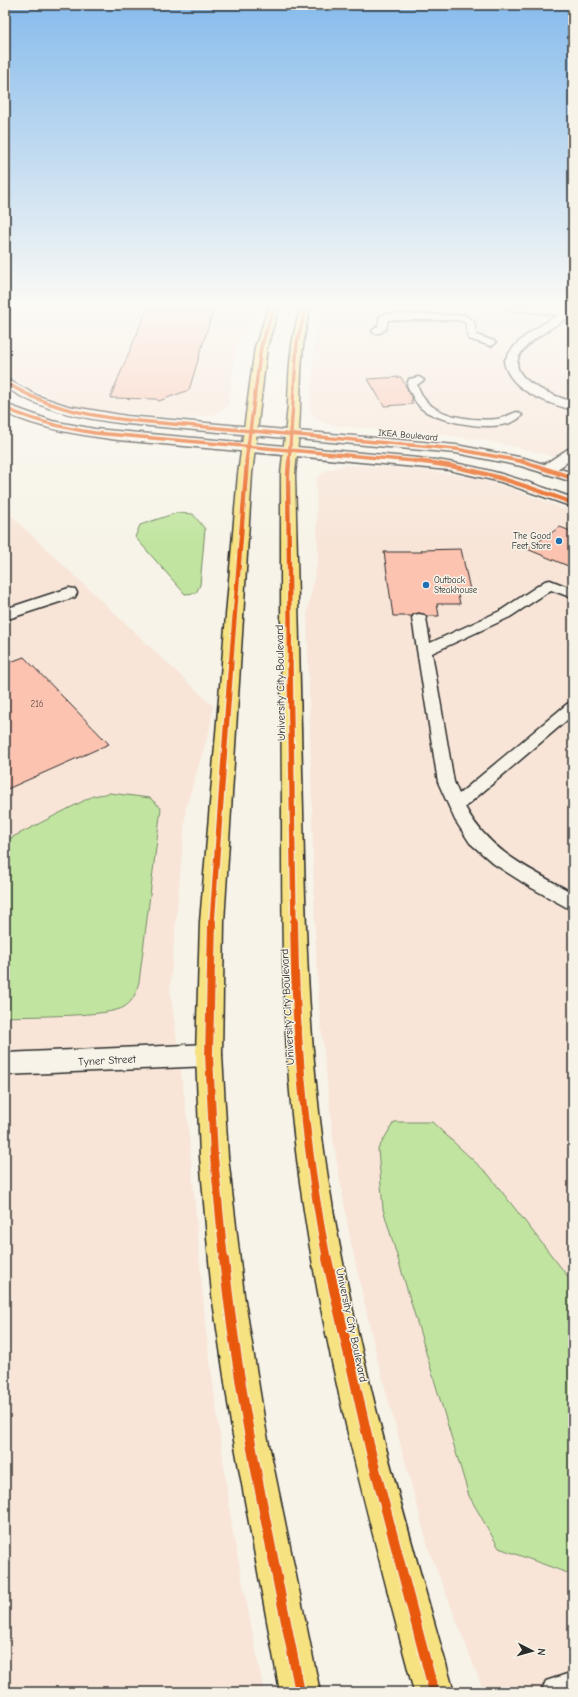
<svg xmlns="http://www.w3.org/2000/svg" width="578" height="1697" font-family="'Comic Neue',sans-serif">
	<style>
		.built { fill: #f8e5d8 }
		.green { fill: #c1e5a0; stroke: #768866 }
		.building { fill: #fcc3b1; stroke: #2b2b2b }
		.lines { fill: none; stroke-linecap: round; stroke-linejoin: round }
		.service-casing { stroke: #2b2b2b; stroke-width: 3 }
		.minor-casing { stroke: #2b2b2b; stroke-width: 3 }
		.tertiary-casing { stroke: #2b2b2b; stroke-width: 3 }
		.primary-casing { stroke: #2b2b2b; stroke-width: 3 }
		.service { fill: #f7f3e8; fill-rule: evenodd }
		.minor { fill: #f7f3e8; fill-rule: evenodd }
		.tertiary { fill: #f7f3e8; fill-rule: evenodd }
		.primary { fill: #f7e281; fill-rule: evenodd }
		.cycleway-far4-casing { stroke: #f7f3e8; stroke-width: 5 }
		.cycleway-far3-casing { stroke: #f7f3e8; stroke-width: 6 }
		.cycleway-far2-casing { stroke: #f7f3e8; stroke-width: 8 }
		.cycleway-far1-casing { stroke: #f7f3e8; stroke-width: 10 }
		.cycleway-casing { stroke: #f7f3e8; stroke-width: 12 }
		.cycleway-far4 { stroke: #e8590c; stroke-width: 3.5 }
		.cycleway-far3 { stroke: #e8590c; stroke-width: 4.5 }
		.cycleway-far2 { stroke: #e8590c; stroke-width: 5.5 }
		.cycleway-far1 { stroke: #e8590c; stroke-width: 8 }
		.cycleway { stroke: #e8590c; stroke-width: 10 }
		.poi-dot { fill: #1f6fb2; stroke: #f7f3e8; stroke-width: 1.5 }
		.labels { text-anchor: middle; stroke-width: 3; stroke-linejoin: round; paint-order: stroke }
		.far-street-label { font-size: 9px; fill: #2b2b2b; stroke: #f7f3e8 }
		.far-poi-label { font-size: 9px; fill: #2b2b2b; stroke: #f7f3e8; text-anchor: end }
		.number-label { font-size: 9px; fill: #5f514c }
		.street-label { font-size: 11px; fill: #2b2b2b; stroke: #f7f3e8 }
	</style>
	<rect width="100%" height="100%" fill="#f7f3e8"/>
	<filter id="ink" filterUnits="userSpaceOnUse"><feTurbulence type="fractalNoise" baseFrequency=".025" numOctaves="2"/><feDisplacementMap in="SourceGraphic" scale="8" xChannelSelector="R" yChannelSelector="G"/><feConvolveMatrix kernelMatrix="1 2 1 2 8 2 1 2 1" color-interpolation-filters="sRGB"/></filter>
	<g filter="url(#ink)">
		<g class="built">
			<path d="M 5,307 L 259,307 L 236,347 L 229,403 L 227,407 L 212,415 L 180,418 L 87,409 L 64,403 L 32,389 L 5,371 Z"/>
			<path d="M 321,307 L 573,307 L 573,464 L 538,452 L 484,440 L 420,432 L 338,426 L 323,423 L 316,418 L 310,411 L 310,406 L 315,344 Z"/>
			<path d="M 345,465 L 415,469 L 470,477 L 507,487 L 573,512 L 573,1692 L 484,1692 L 429,1550 L 377,1358 L 351,1243 L 334,1146 L 319,1007 L 315,930 L 307,614 L 318,559 L 316,483 L 317,478 L 325,471 Z"/>
			<path d="M 5,510 L 213,706 L 210,728 L 186,808 L 170,988 L 188,1125 L 206,1331 L 233,1533 L 264,1692 L 5,1692 Z"/>
		</g>
		<g class="green">
			<path d="M 176,513 L 193,514 L 205,529 L 200,585 L 196,593 L 185,594 L 135,537 L 140,525 Z"/>
			<path d="M 110,793 L 150,798 L 161,808 L 139,982 C 136,992 134,1001 124,1007 C 109,1017 27,1016 5,1017 L 5,841 L 93,796 Z"/>
			<path d="M 394,1122 L 432,1122 L 488,1174 L 573,1283 L 573,1575 L 499,1548 L 469,1496 L 383,1209 L 378,1149 Z"/>
		</g>
		<g class="building">
			<path d="M 148,307 L 214,307 L 189,390 L 159,401 L 156,399 L 110,398 Z"/>
			<path d="M 401,377 L 413,400 L 411,400 L 413,404 L 384,406 L 368,379 Z"/>
			<path d="M 560,527 L 573,532 L 573,568 L 527,549 Z"/>
			<path d="M 461,549 L 470,590 L 457,590 L 460,604 L 437,604 L 439,616 L 426,616 L 419,613 L 414,614 L 412,616 L 393,616 L 384,552 L 422,552 L 421,550 Z"/>
			<path d="M 24,657 L 109,744 L 5,790 L 5,664 Z"/>
		</g>
		<g class="lines">
			<g class="service-casing">
				<g id="service">
					<path d="M 387,314 L 464,315 L 474,321 L 476,335 L 494,341 L 496,343 L 491,346 L 469,339 L 465,322 L 459,320 L 388,320 L 386,329 L 380,333 L 374,333 L 372,331 L 378,326 L 380,316 Z"/>
					<path d="M 419,377 L 424,380 L 417,385 C 420,391 423,399 428,403 C 445,418 476,421 497,419 C 504,418 510,414 517,412 L 522,415 C 506,436 440,423 422,409 C 415,403 411,393 407,385 L 409,379 Z"/>
					<path d="M 550,580 L 573,589 L 573,598 L 551,590 L 510,617 L 432,653 L 454,782 L 459,794 L 567,704 L 573,702 L 573,715 L 465,807 C 490,853 530,869 573,893 L 573,909 L 566,907 L 530,887 L 494,864 L 470,843 L 455,820 L 438,782 L 412,618 L 414,615 L 419,614 L 424,615 L 426,618 L 430,643 L 500,611 L 545,581 Z"/>
					<path d="M 573,1672 L 573,1692 L 541,1692 L 546,1681 Z"/>
				</g>
			</g>
			<g class="minor-casing">
				<g id="minor">
					<path d="M 506,307 L 546,307 L 573,310 L 573,316 L 570,316 C 556,326 531,338 521,353 C 503,379 555,396 573,402 L 573,410 C 547,403 510,391 504,362 C 515,339 537,328 558,315 L 511,310 Z"/>
					<path d="M 573,448 L 573,458 C 564,464 553,475 542,472 L 540,469 L 542,466 L 568,449 Z"/>
					<path d="M 69,588 L 75,589 L 77,593 L 75,597 L 5,620 L 5,609 Z"/>
					<path d="M 209,1044 L 218,1047 L 222,1055 L 218,1063 L 209,1066 L 5,1075 L 5,1053 Z"/>
				</g>
			</g>
			<g class="tertiary-casing">
				<g id="tertiary">
					<path d="M 5,378 L 38,396 L 68,406 L 127,416 L 456,445 L 524,458 L 573,473 L 573,482 L 521,466 L 456,453 L 127,424 C 84,419 42,411 5,387 Z"/>
					<path d="M 5,404 L 52,421 L 95,429 L 418,458 C 473,463 522,479 573,498 L 573,507 L 501,482 L 449,470 L 118,440 C 79,435 41,429 5,413 Z"/>
				</g>
			</g>
			<g class="primary-casing">
				<g id="primary">
					<path d="M 269,307 L 279,307 L 267,347 L 252,474 L 224,922 L 222,1055 L 228,1157 L 244,1295 L 266,1430 L 320,1692 L 280,1692 L 232,1430 L 212,1295 L 200,1157 L 196,1055 L 200,922 L 238,474 L 255,347 Z"/>
					<path d="M 301,307 L 311,307 C 301,339 301,371 300,404 C 300,428 297,452 295,475 C 298,587 300,698 303,810 C 305,921 308,1033 323,1144 C 348,1329 403,1512 454,1692 L 414,1692 C 367,1513 316,1327 295,1143 C 282,1032 282,920 282,809 C 281,698 281,586 281,475 C 283,452 286,428 288,404 C 289,371 290,339 301,307 Z"/>
				</g>
			</g>
			<use href="#service" class="service"/>
			<use href="#minor" class="minor"/>
			<use href="#tertiary" class="tertiary"/>
			<use href="#primary" class="primary"/>
			<g class="cycleway-far4-casing">
				<g id="cycleway-far4">
					<path d="M 5,382 C 43,406 83,415 127,420 L 456,449 L 525,462"/>
					<path d="M 5,408 C 34,421 63,428 95,433 L 426,462"/>
					<path d="M 246,462 L 261,347 L 274,307"/>
					<path d="M 289,462 L 297,343 L 306,307"/>
				</g>
			</g>
			<g class="cycleway-far3-casing">
				<g id="cycleway-far3">
					<path d="M 289,461 L 288,475 L 290,663"/>
					<path d="M 415,461 C 471,466 521,484 573,503"/>
					<path d="M 521,461 L 573,478"/>
					<path d="M 231,663 L 247,461"/>
				</g>
			</g>
			<g class="cycleway-far2-casing">
				<g id="cycleway-far2">
					<path d="M 290,662 L 294,923"/>
					<path d="M 212,923 L 231,662"/>
				</g>
			</g>
			<g class="cycleway-far1-casing">
				<g id="cycleway-far1">
					<path d="M 212,922 L 209,1055 L 214,1157 L 224,1260"/>
					<path d="M 294,922 C 295,1035 305,1149 327,1260"/>
				</g>
			</g>
			<g class="cycleway-casing">
				<g id="cycleway">
					<path d="M 224,1259 C 239,1405 272,1549 300,1692"/>
					<path d="M 327,1259 L 372,1457 L 434,1692"/>
				</g>
			</g>
			<use href="#cycleway-far4" class="cycleway-far4"/>
			<use href="#cycleway-far3" class="cycleway-far3"/>
			<use href="#cycleway-far2" class="cycleway-far2"/>
			<use href="#cycleway-far1" class="cycleway-far1"/>
			<use href="#cycleway" class="cycleway"/>
		</g>
	</g>
	<linearGradient id="sky" x2="0" y2="1"><stop stop-color="#87bbec"/><stop offset="0.56" stop-color="#fbfaf5"/><stop offset="1" stop-color="#fbfaf5" stop-opacity="0"/></linearGradient>
	<rect width="578" height="545" fill="url(#sky)"/>
	<g class="poi-dot">
		<circle cx="559" cy="541" r="4"/>
		<circle cx="426" cy="585" r="4"/>
	</g>
	<g class="labels">
		<g class="far-street-label">
			<text transform="translate(408 435) rotate(5)" y="3">IKEA Boulevard</text>
		</g>
		<g class="far-poi-label">
			<text x="551" y="539">The Good<tspan x="551" dy="10">Feet Store</tspan></text>
			<text x="434" y="583" text-anchor="start">Outback<tspan x="434" dy="10">Steakhouse</tspan></text>
		</g>
		<g class="number-label">
			<text x="37" y="707">216</text>
		</g>
		<g class="street-label">
			<text transform="translate(280 683) rotate(-91)" y="4">University City Boulevard</text>
			<text transform="translate(287 1007) rotate(-93)" y="4">University City Boulevard</text>
			<text transform="translate(107 1060) rotate(-3)" y="4">Tyner Street</text>
			<text transform="translate(352 1325) rotate(78)" y="4">University City Boulevard</text>
		</g>
	</g>
	<rect width="578" height="1697" fill="none" stroke="#f7f3e8" stroke-width="20"/>
	<rect x="10" y="10" width="558" height="1677" fill="none" stroke="#2b2b2b" stroke-width="1.5" filter="url(#ink)"/>
	<g transform="translate(532 1651) rotate(96)" stroke="#f7f3e8" stroke-width="3" paint-order="stroke">
	<path d="M0-3L7 15L0 10L-7 15Z" fill="#2b2b2b"/>
	<text y="-6" font-size="11" font-weight="bold" text-anchor="middle" fill="#2b2b2b">N</text>
	</g>
</svg>
